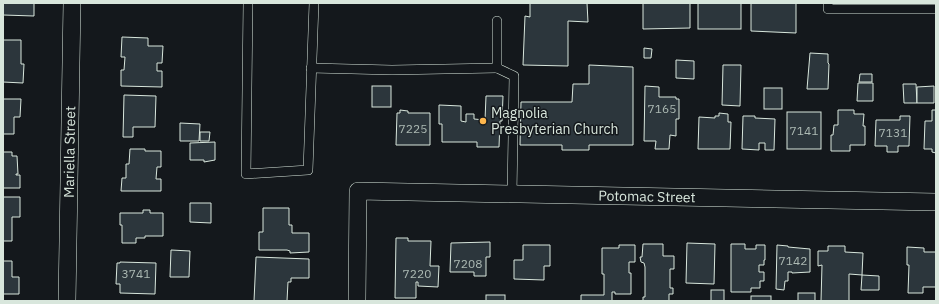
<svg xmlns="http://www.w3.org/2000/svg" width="939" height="304" font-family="'IBM Plex Sans',sans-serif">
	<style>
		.building { fill: #2c363c; stroke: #d8e6dc }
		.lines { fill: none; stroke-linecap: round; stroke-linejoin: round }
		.lane-casing { stroke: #d8e6dc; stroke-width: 10 }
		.street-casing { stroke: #d8e6dc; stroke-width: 18 }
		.lane { stroke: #14181c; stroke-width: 9 }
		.street { stroke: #14181c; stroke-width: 17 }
		.poi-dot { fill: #ffb74d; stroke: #14181c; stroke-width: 1.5 }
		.labels { text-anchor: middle; stroke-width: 3; stroke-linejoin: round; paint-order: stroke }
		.number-label { font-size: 12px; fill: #adbab4 }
		.poi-label { font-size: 14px; fill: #d8e6dc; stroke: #14181c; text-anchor: start }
		.street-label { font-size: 14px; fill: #d8e6dc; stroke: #14181c }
	</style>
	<rect width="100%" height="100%" fill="#14181c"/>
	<g class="building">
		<path d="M 3,3 L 34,3 L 34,16 L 3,15 Z"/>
		<path d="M 530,3 L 587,3 L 588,22 L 568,21 L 568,66 L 523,65 L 525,16 L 530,17 Z"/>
		<path d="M 643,3 L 690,3 L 690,28 L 643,29 Z"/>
		<rect x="698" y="3" width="43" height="26"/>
		<path d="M 751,3 L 796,3 L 796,33 L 751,31 Z"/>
		<path d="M 122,37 L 148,38 L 148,46 L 163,46 L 162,63 L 157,63 L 157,71 L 162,71 L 162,87 L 121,86 L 121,70 L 124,70 L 125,57 L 121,57 Z"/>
		<path d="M 3,40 L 21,40 L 21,64 L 24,64 L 23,83 L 3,82 Z"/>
		<path d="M 644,48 L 652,49 L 651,58 L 644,58 Z"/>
		<path d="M 810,53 L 828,54 L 828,63 L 829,64 L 828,89 L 807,89 Z"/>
		<path d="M 676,60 L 694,61 L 694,79 L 676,78 Z"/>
		<path d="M 589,65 L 633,67 L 633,145 L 589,145 L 589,150 L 562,150 L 562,145 L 520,145 L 521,102 L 572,102 L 573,84 L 589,84 Z"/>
		<path d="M 723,65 L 741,65 L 740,106 L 722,105 Z"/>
		<path d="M 860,74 L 872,74 L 872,82 L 859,82 Z"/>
		<path d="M 858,83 L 873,83 L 873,101 L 857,101 Z"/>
		<path d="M 903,84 L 916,84 L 917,103 L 904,103 Z"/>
		<rect x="372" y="86" width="19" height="21"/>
		<path d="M 645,86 L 659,87 L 659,97 L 676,97 L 676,99 L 679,99 L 679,119 L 676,119 L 676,136 L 670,135 L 669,149 L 655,149 L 656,141 L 644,141 Z"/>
		<path d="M 934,86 L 934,103 L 917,103 L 917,87 Z"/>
		<rect x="764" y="88" width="18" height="21"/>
		<path d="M 124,95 L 156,96 L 155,127 L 133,127 L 133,137 L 123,137 Z"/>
		<path d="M 486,96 L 503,96 L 502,121 L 500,121 L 499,147 L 477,147 L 477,142 L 442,142 L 442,124 L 439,124 L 439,105 L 461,106 L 461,121 L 466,122 L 466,114 L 474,114 L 474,119 L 485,120 Z"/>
		<path d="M 3,99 L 21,99 L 20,117 L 14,117 L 14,134 L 3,134 Z"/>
		<path d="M 400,110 L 408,111 L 408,113 L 430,113 L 430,145 L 396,145 L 397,113 L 400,113 Z"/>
		<path d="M 838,110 L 854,110 L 854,114 L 864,114 L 863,126 L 865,126 L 865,145 L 850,145 L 850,151 L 831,151 L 831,135 L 833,135 L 834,125 L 838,125 Z"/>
		<path d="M 932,110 L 936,110 L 936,153 L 932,152 L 932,149 L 924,149 L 925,121 L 932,121 Z"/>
		<rect x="787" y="112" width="34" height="37"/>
		<path d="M 719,113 L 728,114 L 728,122 L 731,122 L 730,149 L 698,149 L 699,117 L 715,118 L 715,116 L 719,116 Z"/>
		<path d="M 743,116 L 755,116 L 755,118 L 775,119 L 774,150 L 765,150 L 765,143 L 759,143 L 759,150 L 742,149 Z"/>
		<path d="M 900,116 L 910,116 L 909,146 L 898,146 L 898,152 L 887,152 L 887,146 L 875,146 L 876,120 L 900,120 Z"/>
		<path d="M 180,123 L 200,124 L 199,141 L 180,141 Z"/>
		<path d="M 200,132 L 210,132 L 209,141 L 200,141 Z"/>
		<path d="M 215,142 L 215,160 L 204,162 L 204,160 L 190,160 L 190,143 Z"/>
		<path d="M 130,149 L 145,149 L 145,151 L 161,151 L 161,167 L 157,167 L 156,179 L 161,179 L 161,191 L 121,191 L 122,178 L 126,178 L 126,164 L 129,164 Z"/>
		<path d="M 3,152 L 12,152 L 12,156 L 17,156 L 18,174 L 16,174 L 16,175 L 20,175 L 20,188 L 3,188 Z"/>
		<path d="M 3,197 L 20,197 L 20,217 L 12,217 L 12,241 L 3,241 Z"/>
		<path d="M 190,203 L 211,203 L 211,223 L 190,222 Z"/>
		<path d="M 263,208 L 289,208 L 289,225 L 292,225 L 292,233 L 309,233 L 309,252 L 290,253 L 290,251 L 287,250 L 259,250 L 259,232 L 263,232 Z"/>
		<path d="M 143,210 L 150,210 L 150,213 L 163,213 L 163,236 L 145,236 L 145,238 L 136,238 L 136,243 L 122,243 L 122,225 L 120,225 L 120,213 L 143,213 Z"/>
		<path d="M 396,238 L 408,238 L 408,241 L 431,241 L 430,266 L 439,266 L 438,287 L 418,286 L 418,282 L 416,282 L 416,298 L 395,298 Z"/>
		<path d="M 490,242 L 490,257 L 486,257 L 486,276 L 474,276 L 474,272 L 450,272 L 451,243 Z"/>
		<path d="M 687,243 L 715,244 L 714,284 L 686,283 Z"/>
		<path d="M 643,244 L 663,244 L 663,256 L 674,256 L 674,269 L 670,269 L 670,288 L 673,288 L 673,294 L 669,294 L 669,301 L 643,301 L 643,297 L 645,297 L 645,267 L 644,263 L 641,262 L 640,257 L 642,257 Z"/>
		<path d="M 731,244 L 745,244 L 745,249 L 756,249 L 756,245 L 765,245 L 765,260 L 764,260 L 764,265 L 759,265 L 759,272 L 764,272 L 764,281 L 760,281 L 760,288 L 751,288 L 751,292 L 731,292 Z"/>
		<path d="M 523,245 L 550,245 L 550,266 L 544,266 L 544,280 L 514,279 L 514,260 L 523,260 Z"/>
		<path d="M 619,245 L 635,245 L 635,262 L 629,262 L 629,273 L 631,273 L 631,294 L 615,294 L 615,292 L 612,292 L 612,301 L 581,301 L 581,295 L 604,295 L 604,274 L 602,274 L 602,248 L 619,248 Z"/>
		<path d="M 777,245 L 788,246 L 788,247 L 810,249 L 810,272 L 792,273 L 792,272 L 788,272 L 788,281 L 785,281 L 784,290 L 776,289 Z"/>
		<path d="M 828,246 L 845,246 L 845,252 L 863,253 L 862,275 L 849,274 L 849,301 L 821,301 L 822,265 L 818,266 L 818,251 L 828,251 Z"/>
		<path d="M 907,247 L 924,248 L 924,252 L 936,252 L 936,287 L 923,287 L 923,293 L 908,293 L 909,265 L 907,265 Z"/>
		<path d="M 171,250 L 190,251 L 189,277 L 170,277 Z"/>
		<path d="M 256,257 L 309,259 L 309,278 L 291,278 L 291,282 L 288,282 L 287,301 L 254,301 Z"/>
		<path d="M 3,261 L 12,261 L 12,277 L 19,277 L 19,294 L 3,294 Z"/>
		<path d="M 120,262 L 156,263 L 155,294 L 120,293 L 120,284 L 116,284 L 117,263 L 120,263 Z"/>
		<path d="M 862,275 L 879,276 L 879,290 L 861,290 Z"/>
		<rect x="711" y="290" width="13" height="11"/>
		<rect x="798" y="293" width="17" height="8"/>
		<rect x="486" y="295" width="19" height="6"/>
		<rect x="751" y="296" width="20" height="5"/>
	</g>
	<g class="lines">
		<g class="lane-casing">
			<g id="lane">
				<path d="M 248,3 L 246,174 L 308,170 L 314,3"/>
				<path d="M 828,3 L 828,9 L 936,9"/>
				<path d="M 311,68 L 392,70 L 497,68 L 497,21"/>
				<path d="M 497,68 L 514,76 L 512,194"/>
			</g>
		</g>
		<g class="street-casing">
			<g id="street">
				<path id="s1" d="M 67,301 L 72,3"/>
				<path id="s2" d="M 357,301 L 358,191 L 936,202"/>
			</g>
		</g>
		<use href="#lane" class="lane"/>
		<use href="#street" class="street"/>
	</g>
	<circle class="poi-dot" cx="483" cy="121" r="4"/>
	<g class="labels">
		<g class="number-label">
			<text x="662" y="113">7165</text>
			<text x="413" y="133">7225</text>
			<text x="804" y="135">7141</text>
			<text x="893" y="137">7131</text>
			<text x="793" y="265">7142</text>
			<text x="468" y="268">7208</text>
			<text x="136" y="278">3741</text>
			<text x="417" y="278">7220</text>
		</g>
		<g class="poi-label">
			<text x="491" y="118">Magnolia<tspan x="491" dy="16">Presbyterian Church</tspan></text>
		</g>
		<g class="street-label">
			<text dy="5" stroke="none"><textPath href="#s1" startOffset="149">Mariella Street</textPath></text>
			<text dy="5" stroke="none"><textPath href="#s2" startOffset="399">Potomac Street</textPath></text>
		</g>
	</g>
	<rect width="939" height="304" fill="none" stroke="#d8e6dc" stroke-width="8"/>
</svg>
